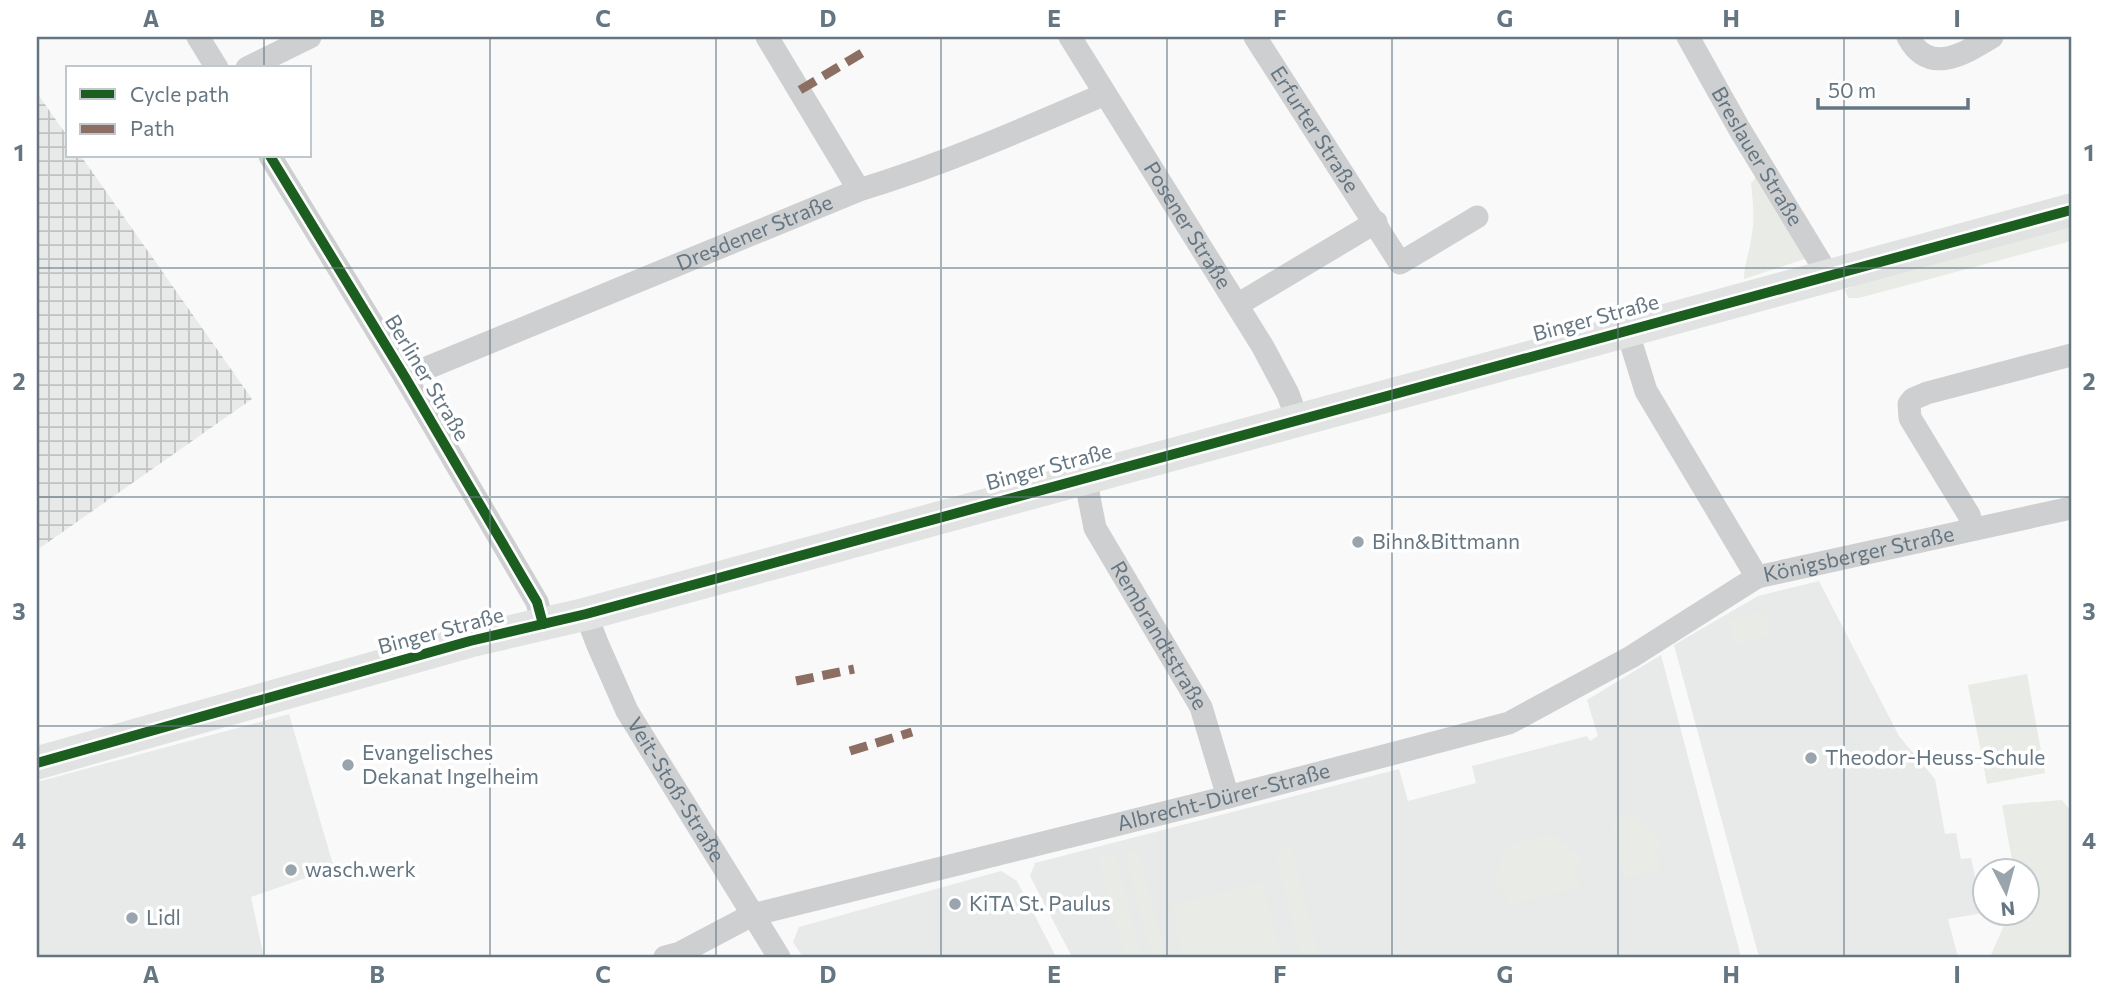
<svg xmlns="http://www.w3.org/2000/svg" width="2108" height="994" font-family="Commissioner,sans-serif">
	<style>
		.built { fill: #e8e9e9 }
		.industrial { fill: url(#industrial-grid) }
		.green { fill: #e8ebe6 }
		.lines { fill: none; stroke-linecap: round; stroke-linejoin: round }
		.minor { stroke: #cecfd0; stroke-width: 23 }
		.secondary { stroke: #e1e2e2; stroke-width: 33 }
		.quiet { stroke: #8d6e63; stroke-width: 9; stroke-dasharray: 18 9; stroke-linecap: butt }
		.cycleway-casing { stroke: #fff; stroke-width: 15 }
		.cycleway { stroke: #1b5e20; stroke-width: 10 }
		.grid { fill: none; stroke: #657683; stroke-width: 2; stroke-opacity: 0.55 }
		.poi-dot { fill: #99a4ac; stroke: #fff; stroke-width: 2.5 }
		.labels { text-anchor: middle; stroke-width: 7; stroke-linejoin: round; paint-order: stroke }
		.street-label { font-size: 21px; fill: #657683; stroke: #fff }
		.poi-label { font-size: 21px; fill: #657683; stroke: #fff; text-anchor: start }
		.neatline { fill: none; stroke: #657683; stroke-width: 2.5 }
		.grid-label { font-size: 23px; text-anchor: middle; font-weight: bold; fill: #657683 }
	</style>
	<defs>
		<pattern id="industrial-grid" width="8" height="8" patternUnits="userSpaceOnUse" patternTransform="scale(1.75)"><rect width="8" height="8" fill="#e8e9e9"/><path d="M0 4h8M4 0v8" fill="none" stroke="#c0c1c2"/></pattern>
	</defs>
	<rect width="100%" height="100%" fill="#f9f9f9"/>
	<g class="built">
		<path d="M 1819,581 L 1899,736 L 1935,779 L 1945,834 L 1956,833 L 1961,859 L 1971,858 L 1983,913 L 1948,919 L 1958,957 L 1759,957 L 1674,645 L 1758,596 Z"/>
		<path d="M 1661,655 L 1741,957 L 1072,957 L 1030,876 L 1035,863 L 1399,769 L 1408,801 L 1476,783 L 1472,766 L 1587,736 L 1590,741 L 1598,736 L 1587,700 Z"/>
		<path d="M 289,714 L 334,868 L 251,897 L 264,957 L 37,957 L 37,782 Z"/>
		<path d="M 1001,871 L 1017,881 L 1056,957 L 803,957 L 793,942 L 799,927 Z"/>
	</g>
	<path class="industrial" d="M 37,93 L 68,137 L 68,156 L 81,156 L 252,399 L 37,550 Z"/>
	<g class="green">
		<path d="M 1758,175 L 1811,257 L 1744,279 C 1744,264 1749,254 1751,240 C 1755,220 1753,202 1751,183 Z"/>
		<path d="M 2071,218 L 2071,241 L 1859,298 L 1848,298 L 1845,290 L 1896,265 Z"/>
		<path d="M 1764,610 L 1771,636 L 1735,646 L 1727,620 Z"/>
		<path d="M 2027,674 L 2045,773 L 1987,784 L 1968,685 Z"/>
		<path d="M 2062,800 L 2071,811 L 2071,957 L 1990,957 L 2009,914 L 2028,914 L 2028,872 L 2014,871 L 2002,805 Z"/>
		<path d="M 1634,815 L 1661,840 L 1663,849 L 1656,851 L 1661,869 L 1625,878 L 1610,820 Z"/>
		<path d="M 1553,834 L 1580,858 L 1582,866 L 1576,868 L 1581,887 L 1508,906 L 1504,889 L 1497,890 L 1495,880 L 1506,846 Z"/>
		<path d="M 1292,847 L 1320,957 L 1302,957 L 1274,852 Z"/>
		<path d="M 1138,850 L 1166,957 L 1152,957 L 1125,853 Z"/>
		<path d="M 1115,853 L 1142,957 L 1124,957 L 1098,858 Z"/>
		<path d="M 1262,882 L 1282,957 L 1184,957 L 1171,906 Z"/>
	</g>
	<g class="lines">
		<g class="minor">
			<path d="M 198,37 L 217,68"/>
			<path d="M 767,37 L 859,190"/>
			<path id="s1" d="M 1070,37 L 1263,347 L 1288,394 L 1297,419"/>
			<path id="s2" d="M 1255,37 L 1400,263 L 1477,217"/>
			<path id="s3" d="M 1688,37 L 1740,130 L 1828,275"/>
			<path d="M 1908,37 C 1929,76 1964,54 1992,37"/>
			<path d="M 247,68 L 310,37"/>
			<path d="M 270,156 L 405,377 L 537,602 L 543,624"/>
			<path d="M 1237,305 L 1376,222"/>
			<path d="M 1627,330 L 1646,391 L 1757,577"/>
			<path id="s4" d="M 405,377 L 859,190 C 944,164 1024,129 1105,94"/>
			<path id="s5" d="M 1085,477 L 1095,528 L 1201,707 L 1228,797"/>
			<path d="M 1973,529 L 1969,515 L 1910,418 L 1909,404 L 1913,399 L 1927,393 L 2071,355"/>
			<path id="s6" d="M 586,614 L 597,643 L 627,711 L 779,957"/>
			<path id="s7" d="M 665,957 L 680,953 L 752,915 L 1228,797 L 1509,723 L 1631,657 L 1757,577 L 2071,508"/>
		</g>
		<path class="secondary" d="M 37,763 L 470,641 L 586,614 L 2071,210"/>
		<g class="quiet">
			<path d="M 800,90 L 862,53"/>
			<path d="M 796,681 L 854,669"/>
			<path d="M 850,751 L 912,732"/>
		</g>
		<g class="cycleway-casing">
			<g id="cycleway">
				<path d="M 270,156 L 405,377 L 537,602 L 543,624"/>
				<path d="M 37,763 L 470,641 L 586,614 L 2071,210"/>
			</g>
		</g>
		<use href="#cycleway" class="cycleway"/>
	</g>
	<path class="grid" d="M 264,37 L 264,68M 490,37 L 490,957M 716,37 L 716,957M 941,37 L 941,957M 1167,37 L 1167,957M 1392,37 L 1392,957M 1618,37 L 1618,957M 1844,37 L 1844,957M 264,156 L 264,957M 37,268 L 2071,268M 37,497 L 2071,497M 37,726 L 2071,726"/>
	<g class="poi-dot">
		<circle cx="1358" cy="542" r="7"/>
		<circle cx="1811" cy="758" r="7"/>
		<circle cx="348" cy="765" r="7"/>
		<circle cx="291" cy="870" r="7"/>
		<circle cx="955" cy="904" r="7"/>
		<circle cx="132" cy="918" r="7"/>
	</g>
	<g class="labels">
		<g class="street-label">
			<text dy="7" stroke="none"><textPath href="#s2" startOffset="110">Erfurter Straße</textPath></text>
			<text dy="7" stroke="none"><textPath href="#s3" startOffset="138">Breslauer Straße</textPath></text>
			<text dy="7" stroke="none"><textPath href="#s1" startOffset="222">Posener Straße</textPath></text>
			<text dy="7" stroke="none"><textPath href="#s4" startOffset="378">Dresdener Straße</textPath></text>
			<text transform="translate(1596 318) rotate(-15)" y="7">Binger Straße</text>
			<text transform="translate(427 378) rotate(59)" y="7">Berliner Straße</text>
			<text transform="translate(1049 467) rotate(-15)" y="7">Binger Straße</text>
			<text dy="7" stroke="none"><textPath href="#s7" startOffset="1270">Königsberger Straße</textPath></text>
			<text transform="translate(441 631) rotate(-15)" y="7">Binger Straße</text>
			<text dy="7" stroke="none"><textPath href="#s5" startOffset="177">Rembrandtstraße</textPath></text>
			<text dy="7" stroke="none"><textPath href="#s6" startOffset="198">Veit-Stoß-Straße</textPath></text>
			<text dy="7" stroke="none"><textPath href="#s7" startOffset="583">Albrecht-Dürer-Straße</textPath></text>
		</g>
		<g class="poi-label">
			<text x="1372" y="549">Bihn&amp;Bittmann</text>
			<text x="362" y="760">Evangelisches<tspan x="362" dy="24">Dekanat Ingelheim</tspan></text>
			<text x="1825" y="765">Theodor-Heuss-Schule</text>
			<text x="305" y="877">wasch.werk</text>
			<text x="969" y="911">KiTA St. Paulus</text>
			<text x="146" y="925">Lidl</text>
		</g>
	</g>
	<rect width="2108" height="994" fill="none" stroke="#ffffff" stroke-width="77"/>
	<rect x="66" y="66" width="245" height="91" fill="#ffffff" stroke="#c1c8cd" stroke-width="2"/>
	<rect x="80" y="89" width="35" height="10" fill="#1b5e20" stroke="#c1c8cd" stroke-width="2"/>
	<text x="130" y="102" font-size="21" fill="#657683">Cycle path</text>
	<rect x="80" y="124" width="35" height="10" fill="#8d6e63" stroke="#c1c8cd" stroke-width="2"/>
	<text x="130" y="136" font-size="21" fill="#657683">Path</text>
	<g transform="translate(2006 892) rotate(174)"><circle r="33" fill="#ffffff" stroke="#c1c8cd" stroke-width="2"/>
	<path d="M0-5L12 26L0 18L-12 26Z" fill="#99a4ac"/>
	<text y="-10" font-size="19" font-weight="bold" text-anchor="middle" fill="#657683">N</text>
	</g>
	<path d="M1818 98v10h150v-10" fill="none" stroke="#657683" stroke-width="3.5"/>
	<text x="1828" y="98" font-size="21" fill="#657683" stroke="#ffffff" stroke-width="5" paint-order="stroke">50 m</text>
	<rect x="38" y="38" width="2032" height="918" class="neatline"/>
	<g class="grid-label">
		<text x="151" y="27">A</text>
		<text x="377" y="27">B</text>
		<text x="603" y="27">C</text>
		<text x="828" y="27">D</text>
		<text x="1054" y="27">E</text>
		<text x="1280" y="27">F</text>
		<text x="1505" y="27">G</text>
		<text x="1731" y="27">H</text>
		<text x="1957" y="27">I</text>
		<text x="19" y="161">1</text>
		<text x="2089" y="161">1</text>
		<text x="19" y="390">2</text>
		<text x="2089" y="390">2</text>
		<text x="19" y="620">3</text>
		<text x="2089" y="620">3</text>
		<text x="19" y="849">4</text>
		<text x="2089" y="849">4</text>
		<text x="151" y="983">A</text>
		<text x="377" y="983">B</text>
		<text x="603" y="983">C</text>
		<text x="828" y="983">D</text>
		<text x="1054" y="983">E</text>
		<text x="1280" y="983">F</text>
		<text x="1505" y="983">G</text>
		<text x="1731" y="983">H</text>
		<text x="1957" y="983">I</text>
	</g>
</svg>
